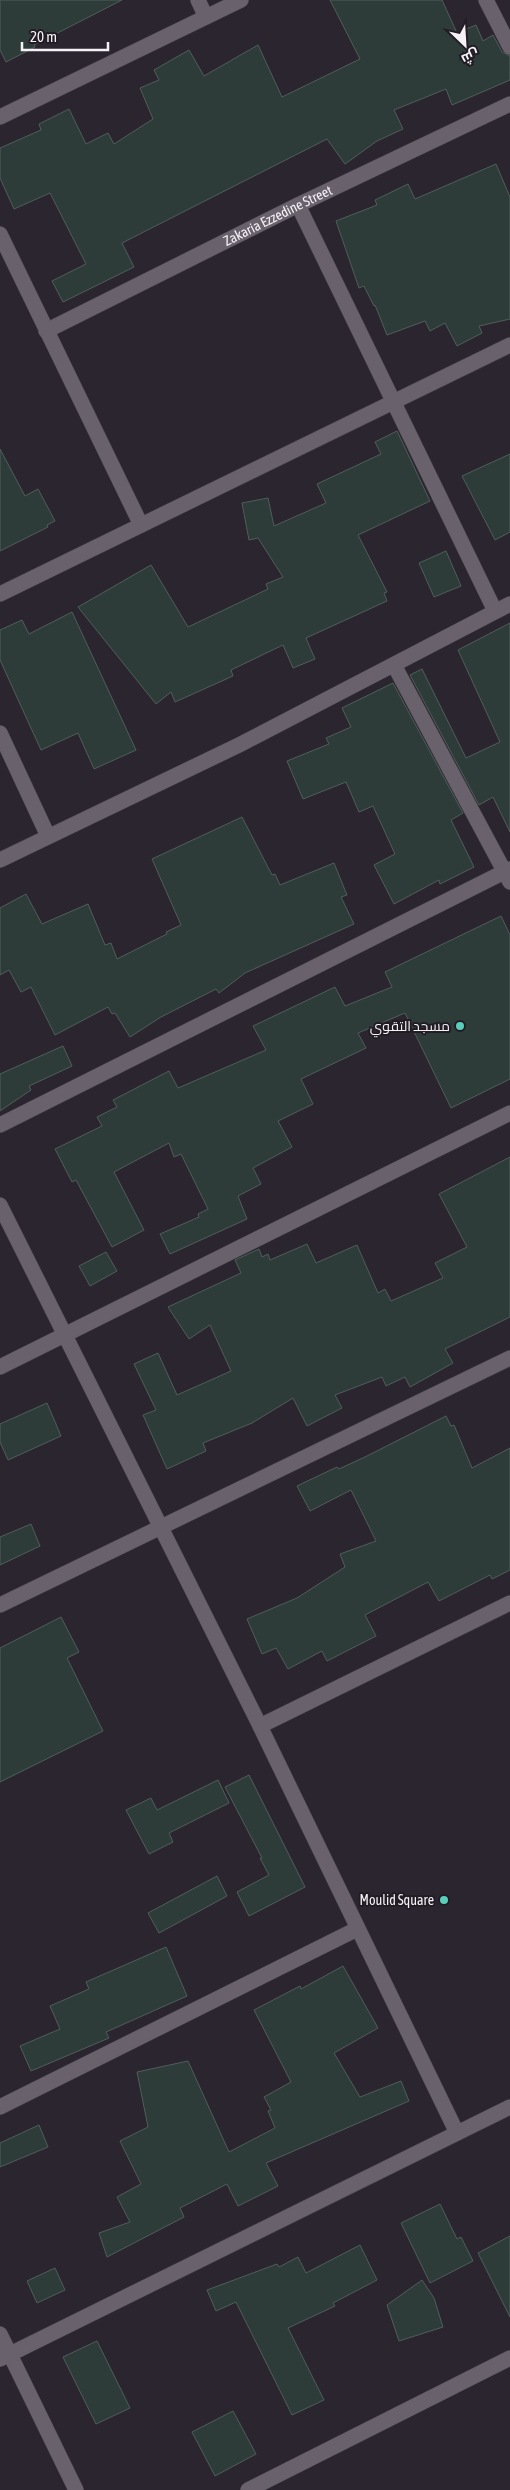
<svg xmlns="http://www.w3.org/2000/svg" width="510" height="2490" font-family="'Asap Condensed',Cairo,sans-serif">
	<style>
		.building { fill: #2e3c39; stroke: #4f5e5b }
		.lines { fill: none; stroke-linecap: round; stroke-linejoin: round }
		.street-casing { stroke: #464048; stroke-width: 16 }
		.street { stroke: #69626d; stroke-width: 15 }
		.poi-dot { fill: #5bcebb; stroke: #221c25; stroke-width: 2 }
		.labels { text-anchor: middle; stroke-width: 4; stroke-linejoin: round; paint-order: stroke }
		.street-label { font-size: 14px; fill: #f5f1f7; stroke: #221c25 }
		.poi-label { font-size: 14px; fill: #f5f1f7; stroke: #221c25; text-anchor: end }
	</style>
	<rect width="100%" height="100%" fill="#2b252f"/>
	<g class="building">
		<path d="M 0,0 L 122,0 L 34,45 L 35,47 L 6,62 L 0,50 Z"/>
		<path d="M 330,0 L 442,0 L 457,33 L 476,25 L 483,41 L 493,35 L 502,52 L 510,56 L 510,80 L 452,105 L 446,89 L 394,110 L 403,129 L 377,141 L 345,164 L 327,139 L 122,243 L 134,267 L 63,302 L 52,281 L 86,264 L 50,193 L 14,209 L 0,178 L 0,148 L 41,130 L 39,124 L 69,109 L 86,144 L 108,133 L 114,144 L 153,119 L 140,88 L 159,80 L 154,70 L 189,50 L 204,76 L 258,45 L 282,97 L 360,59 Z"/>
		<path d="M 496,164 L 510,197 L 510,319 L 479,326 L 482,333 L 457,346 L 445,323 L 430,331 L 425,321 L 387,335 L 375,305 L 374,306 L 364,286 L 359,288 L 336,221 L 377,205 L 375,200 L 408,184 L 415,199 Z"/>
		<path d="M 397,431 L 430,501 L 358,535 L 387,592 L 384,593 L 387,601 L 306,638 L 315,659 L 293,668 L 283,645 L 231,670 L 233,676 L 175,702 L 171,692 L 156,704 L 78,607 L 151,565 L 188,627 L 268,589 L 266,584 L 283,577 L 258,538 L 249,540 L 242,503 L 268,498 L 274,526 L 326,503 L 317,484 L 381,454 L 375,442 Z"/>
		<path d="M 0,449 L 25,496 L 38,489 L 55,521 L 47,525 L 48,527 L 0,551 Z"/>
		<path d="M 510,454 L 510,532 L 495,540 L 462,476 Z"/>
		<path d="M 446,551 L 461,586 L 434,597 L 419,563 Z"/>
		<path d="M 72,612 L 136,750 L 94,769 L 78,733 L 41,750 L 0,660 L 0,630 L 22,620 L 29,634 Z"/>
		<path d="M 510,623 L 510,832 L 493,797 L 479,805 L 410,675 L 422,669 L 466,758 L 500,742 L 458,650 Z"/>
		<path d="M 393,683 L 463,813 L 451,820 L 474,867 L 440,884 L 439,880 L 394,904 L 374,865 L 395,854 L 373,806 L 359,812 L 346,782 L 303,799 L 287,761 L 329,744 L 326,738 L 351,727 L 342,708 Z"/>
		<path d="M 242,817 L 272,875 L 275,874 L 280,885 L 334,863 L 347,895 L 341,897 L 354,924 L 245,973 L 219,993 L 216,989 L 161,1017 L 130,1037 L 115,1013 L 112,1014 L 108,1007 L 55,1035 L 31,987 L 21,992 L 9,970 L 0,975 L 0,908 L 26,894 L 42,924 L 88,904 L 105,945 L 111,943 L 117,959 L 167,934 L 166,932 L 181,925 L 152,859 Z"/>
		<path d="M 501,916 L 510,935 L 510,1079 L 451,1108 L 405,1013 L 358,1033 L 366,1048 L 301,1079 L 313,1104 L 278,1121 L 292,1147 L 253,1168 L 261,1184 L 238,1196 L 247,1219 L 170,1254 L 160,1234 L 199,1217 L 198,1214 L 208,1209 L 181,1154 L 174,1157 L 169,1143 L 114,1172 L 144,1230 L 112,1247 L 76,1180 L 72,1182 L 55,1149 L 102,1126 L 97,1117 L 117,1107 L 113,1100 L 169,1071 L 178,1088 L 266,1050 L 253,1026 L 335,987 L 345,1006 L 392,987 L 385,972 Z"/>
		<path d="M 63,1046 L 72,1066 L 29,1086 L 31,1090 L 0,1111 L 0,1074 Z"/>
		<path d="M 510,1157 L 510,1317 L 445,1349 L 453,1363 L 410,1387 L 405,1377 L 386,1386 L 382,1377 L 335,1395 L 342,1408 L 307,1426 L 293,1398 L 252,1423 L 203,1443 L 206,1451 L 167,1469 L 143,1415 L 156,1410 L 134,1364 L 158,1353 L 177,1395 L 231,1371 L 210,1325 L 189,1339 L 168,1307 L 241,1273 L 235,1260 L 259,1249 L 262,1257 L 268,1254 L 270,1260 L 307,1244 L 316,1263 L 357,1245 L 378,1293 L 385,1289 L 391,1301 L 443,1278 L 435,1263 L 467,1247 L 439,1194 Z"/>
		<path d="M 106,1252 L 117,1271 L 90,1286 L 79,1266 Z"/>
		<path d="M 47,1403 L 61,1436 L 8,1460 L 0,1442 L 0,1424 Z"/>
		<path d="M 446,1416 L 451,1426 L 454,1425 L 472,1468 L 510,1448 L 510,1570 L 492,1579 L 490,1575 L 439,1601 L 428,1582 L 365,1615 L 376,1636 L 327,1661 L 322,1651 L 288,1669 L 276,1648 L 262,1654 L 247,1619 L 297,1598 L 345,1567 L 340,1554 L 376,1541 L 351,1490 L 310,1511 L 297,1486 L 337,1467 L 339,1469 L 365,1457 Z"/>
		<path d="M 31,1524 L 40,1546 L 0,1565 L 0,1537 Z"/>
		<path d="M 61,1617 L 79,1652 L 67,1658 L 103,1731 L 0,1782 L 0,1648 Z"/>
		<path d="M 249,1775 L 305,1887 L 249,1916 L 237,1892 L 269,1875 L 260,1858 L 262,1858 L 225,1787 Z"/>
		<path d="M 218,1780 L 229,1803 L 169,1833 L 173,1842 L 149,1854 L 126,1810 L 151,1798 L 157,1810 Z"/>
		<path d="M 217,1876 L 227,1896 L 159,1933 L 148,1913 Z"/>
		<path d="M 166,1947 L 187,1996 L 106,2032 L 109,2038 L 31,2071 L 20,2046 L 60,2029 L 50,2006 L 89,1989 L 86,1982 Z"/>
		<path d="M 343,1966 L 378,2028 L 334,2053 L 360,2097 L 401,2081 L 409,2101 L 266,2163 L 278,2186 L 238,2206 L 227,2184 L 180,2208 L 184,2217 L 107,2257 L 99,2233 L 130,2222 L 117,2197 L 141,2184 L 120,2141 L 148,2127 L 137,2072 L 188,2061 L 229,2152 L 275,2128 L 268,2111 L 271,2110 L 264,2097 L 291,2082 L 254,2010 L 300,1986 L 301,1989 Z"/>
		<path d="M 39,2125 L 48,2147 L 0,2167 L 0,2143 Z"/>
		<path d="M 440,2204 L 457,2239 L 461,2237 L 473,2261 L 430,2283 L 401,2223 Z"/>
		<path d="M 510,2236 L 510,2317 L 478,2253 Z"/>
		<path d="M 360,2245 L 377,2280 L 333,2303 L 335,2306 L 288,2328 L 324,2400 L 292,2415 L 236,2302 L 216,2311 L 207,2290 L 277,2264 L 279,2267 L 298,2257 L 306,2273 Z"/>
		<path d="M 55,2268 L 65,2290 L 37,2303 L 27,2281 Z"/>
		<path d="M 422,2280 L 434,2298 L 443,2327 L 399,2341 L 387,2305 Z"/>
		<path d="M 97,2341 L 130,2408 L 96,2424 L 63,2357 Z"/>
		<path d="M 233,2411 L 256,2454 L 215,2476 L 192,2432 Z"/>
	</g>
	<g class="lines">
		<g class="street-casing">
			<g id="street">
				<path d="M 198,0 L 206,17"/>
				<path d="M 486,0 L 510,47"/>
				<path d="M 0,117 L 241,0"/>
				<path d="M 298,205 L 495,611"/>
				<path d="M 0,234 L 141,525"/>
				<path id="s1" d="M 46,331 L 298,205 L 510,104"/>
				<path d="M 0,594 L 510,345"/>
				<path d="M 394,665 L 510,882"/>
				<path d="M 0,733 L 48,836"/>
				<path d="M 0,860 L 239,745 L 510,604"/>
				<path d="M 0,1125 L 510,869"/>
				<path d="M 0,1205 L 260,1726 L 457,2133"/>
				<path d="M 0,1367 L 510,1113"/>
				<path d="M 0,1605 L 510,1358"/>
				<path d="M 260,1726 L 510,1603"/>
				<path d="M 0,2107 L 357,1929"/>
				<path d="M 0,2334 L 76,2490"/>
				<path d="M 0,2359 L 510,2107"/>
				<path d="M 248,2490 L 510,2358"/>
			</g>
		</g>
		<use href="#street" class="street"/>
	</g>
	<g class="poi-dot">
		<circle cx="460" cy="1026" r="5"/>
		<circle cx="444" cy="1900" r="5"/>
	</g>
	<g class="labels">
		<g class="street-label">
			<text dy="5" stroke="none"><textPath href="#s1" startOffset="259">Zakaria Ezzedine Street</textPath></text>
		</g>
		<g class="poi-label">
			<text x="450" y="1031">مسجد التقوي</text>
			<text x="434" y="1905">Moulid Square</text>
		</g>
	</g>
	<g transform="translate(465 45) rotate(155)" stroke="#221c25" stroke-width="4" paint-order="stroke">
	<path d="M0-4L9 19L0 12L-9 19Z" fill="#f5f1f7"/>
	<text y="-8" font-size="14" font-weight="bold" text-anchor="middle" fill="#f5f1f7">ش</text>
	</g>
	<path d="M22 42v8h86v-8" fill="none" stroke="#f5f1f7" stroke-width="2.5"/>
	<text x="30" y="42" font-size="15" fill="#f5f1f7" stroke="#221c25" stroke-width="4" paint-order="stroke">20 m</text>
</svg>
